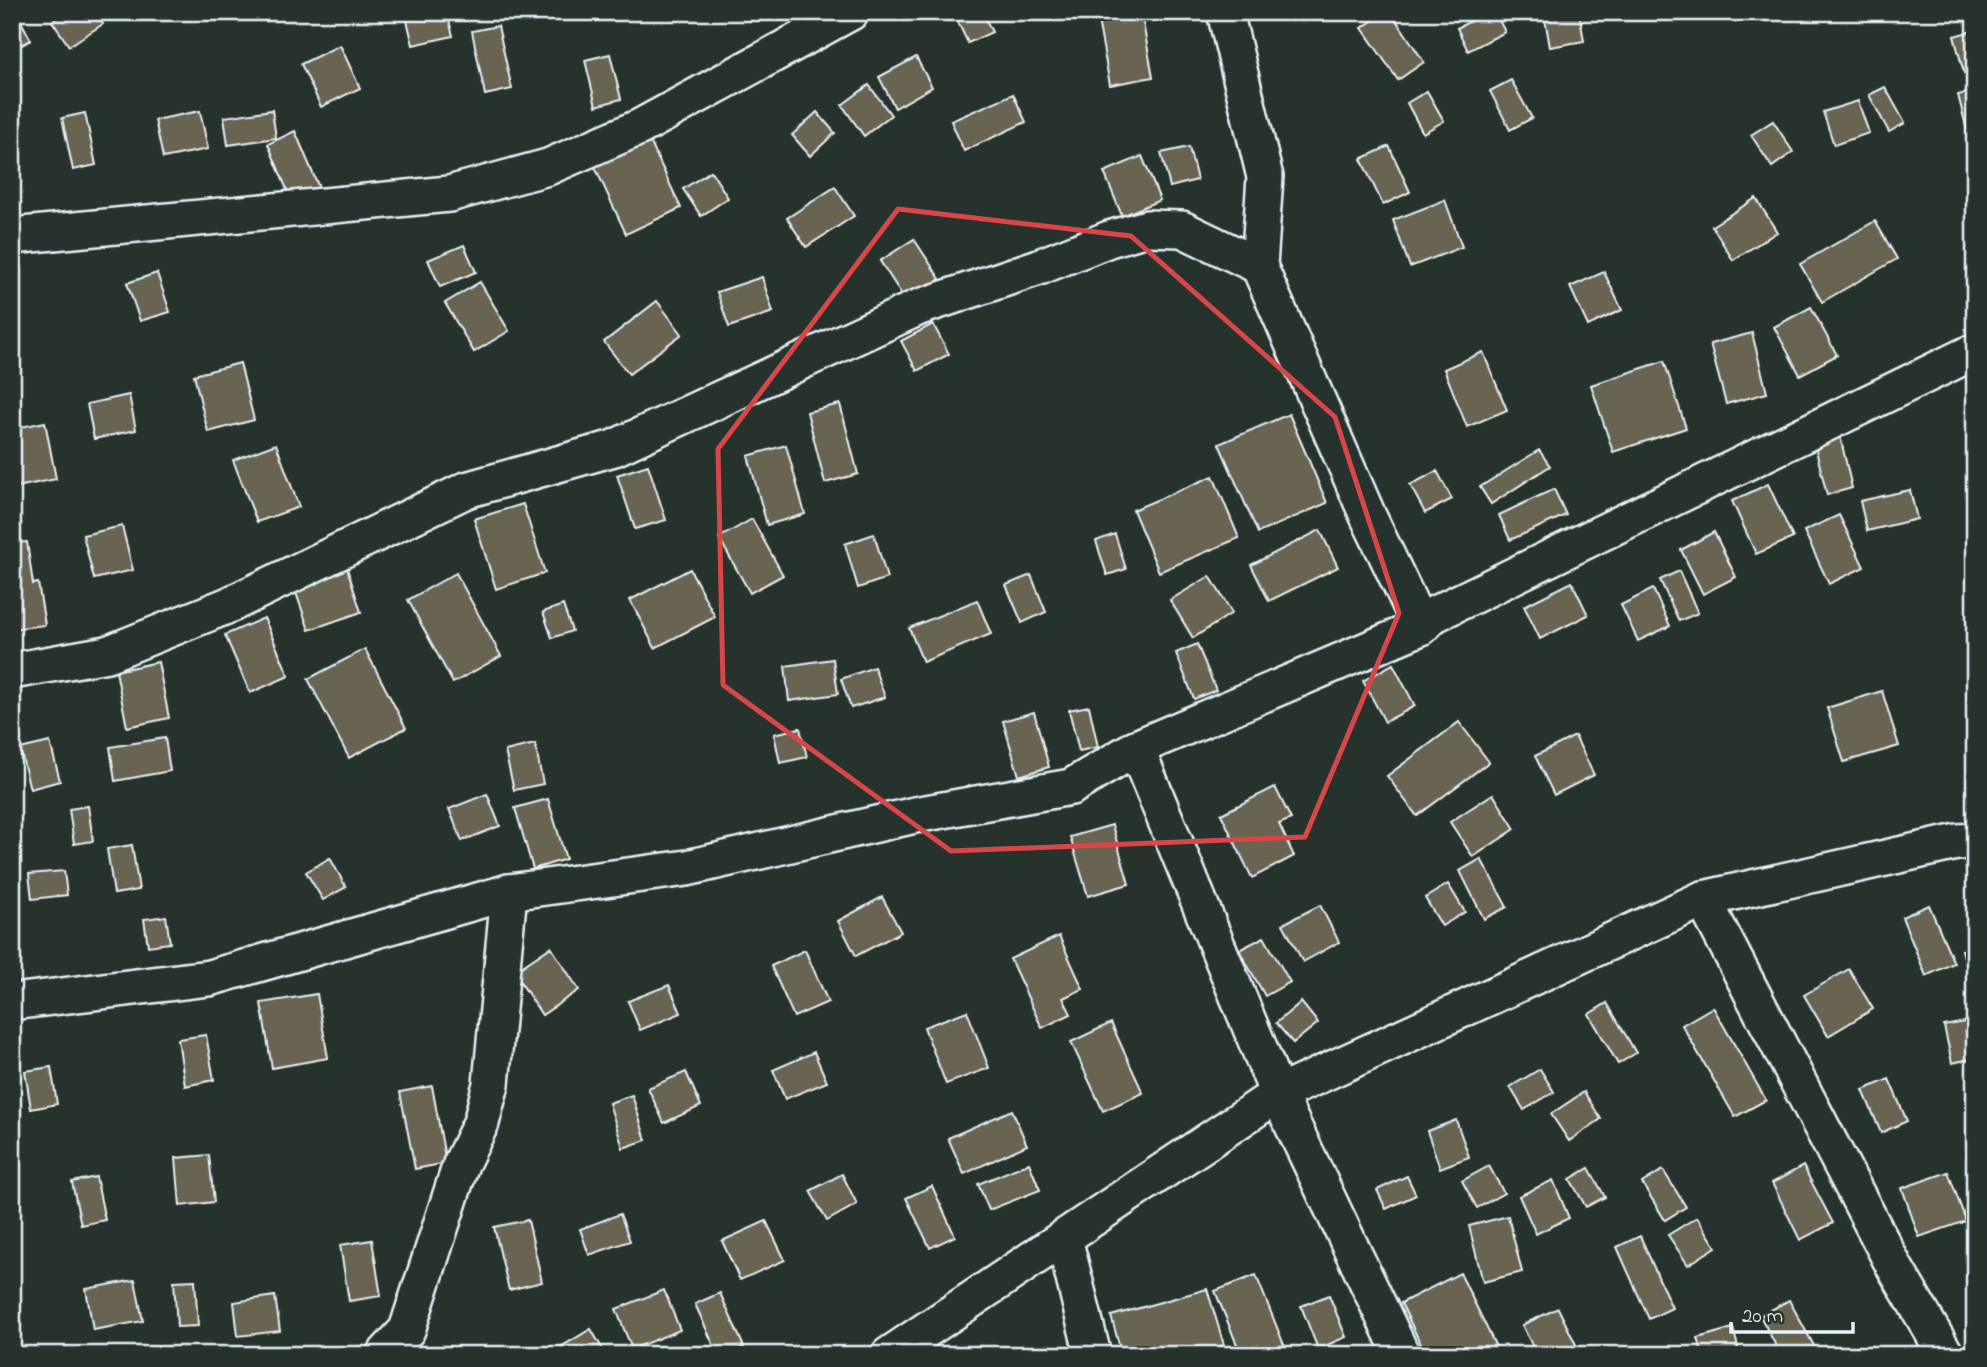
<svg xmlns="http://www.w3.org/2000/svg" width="1987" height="1367" font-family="'Indie Flower',sans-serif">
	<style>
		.building { fill: #696451; stroke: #e8f1f8; stroke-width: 2 }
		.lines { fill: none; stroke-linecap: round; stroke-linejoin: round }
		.street-casing { stroke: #e8f1f8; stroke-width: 40 }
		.street { stroke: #26332d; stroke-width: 35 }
		.marked { fill: none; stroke: #d94647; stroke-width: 5; stroke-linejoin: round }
	</style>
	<rect width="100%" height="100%" fill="#26332d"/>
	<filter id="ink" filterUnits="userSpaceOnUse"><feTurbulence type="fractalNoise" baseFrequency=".0143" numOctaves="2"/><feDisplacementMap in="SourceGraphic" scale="14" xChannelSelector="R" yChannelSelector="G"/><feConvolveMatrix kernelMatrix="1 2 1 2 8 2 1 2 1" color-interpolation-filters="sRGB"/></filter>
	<g filter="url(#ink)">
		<g class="building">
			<path d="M 12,12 L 16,12 L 31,40 L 12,50 Z"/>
			<path d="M 66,12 L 95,12 L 103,24 L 69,46 L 52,21 Z"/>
			<path d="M 405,12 L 447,12 L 453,36 L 413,45 Z"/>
			<path d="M 464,12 L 488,12 L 465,18 Z"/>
			<path d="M 953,12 L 982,12 L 992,32 L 968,43 Z"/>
			<path d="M 1141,12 L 1153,77 L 1110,85 L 1098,20 Z"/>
			<path d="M 1384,12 L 1391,12 L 1424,62 L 1398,80 L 1362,28 Z"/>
			<path d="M 1488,12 L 1495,12 L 1505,32 L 1468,51 L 1457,28 Z"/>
			<path d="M 1579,12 L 1584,41 L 1550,47 L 1544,13 Z"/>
			<path d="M 498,26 L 512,89 L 485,95 L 472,31 Z"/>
			<path d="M 1975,30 L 1975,70 L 1964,73 L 1954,36 Z"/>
			<path d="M 340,45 L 360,88 L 321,107 L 301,64 Z"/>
			<path d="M 610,54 L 621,99 L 596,106 L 585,60 Z"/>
			<path d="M 916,57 L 932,87 L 895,108 L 879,77 Z"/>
			<path d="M 1511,80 L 1532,118 L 1510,130 L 1490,91 Z"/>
			<path d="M 869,85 L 891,115 L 864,136 L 842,105 Z"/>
			<path d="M 1885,87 L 1905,123 L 1889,132 L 1869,95 Z"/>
			<path d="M 1427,91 L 1444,121 L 1423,133 L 1407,103 Z"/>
			<path d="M 1975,91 L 1975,141 L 1970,142 L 1958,95 Z"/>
			<path d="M 1013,94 L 1026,122 L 964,151 L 951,121 Z"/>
			<path d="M 1858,101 L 1869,133 L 1834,145 L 1823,112 Z"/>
			<path d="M 272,110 L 276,138 L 228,145 L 224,117 Z"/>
			<path d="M 200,111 L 208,149 L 163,158 L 155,120 Z"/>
			<path d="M 817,112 L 835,133 L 810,156 L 792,135 Z"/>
			<path d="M 85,113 L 96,165 L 73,170 L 62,118 Z"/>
			<path d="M 1773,121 L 1793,152 L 1772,167 L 1751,135 Z"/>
			<path d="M 295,131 L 320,190 L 292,202 L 268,144 Z"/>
			<path d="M 649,139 L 681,208 L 626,234 L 594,165 Z"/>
			<path d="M 1389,146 L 1410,192 L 1383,205 L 1361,159 Z"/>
			<path d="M 1189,147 L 1197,180 L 1170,187 L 1161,153 Z"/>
			<path d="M 1142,156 L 1160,200 L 1122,216 L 1104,172 Z"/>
			<path d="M 711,171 L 728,198 L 701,216 L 683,189 Z"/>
			<path d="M 835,187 L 854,216 L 806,247 L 787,218 Z"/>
			<path d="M 1756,198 L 1777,232 L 1733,260 L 1712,226 Z"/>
			<path d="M 1445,200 L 1462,247 L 1410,267 L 1393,220 Z"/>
			<path d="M 1875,221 L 1897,259 L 1822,302 L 1800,264 Z"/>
			<path d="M 914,239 L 940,279 L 906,301 L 880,261 Z"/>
			<path d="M 464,245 L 476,272 L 440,287 L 428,260 Z"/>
			<path d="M 1975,245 L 1975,264 L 1969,247 Z"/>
			<path d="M 1604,272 L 1622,310 L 1588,326 L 1570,287 Z"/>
			<path d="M 157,273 L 170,312 L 140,321 L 127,283 Z"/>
			<path d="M 762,277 L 773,312 L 729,327 L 717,292 Z"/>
			<path d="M 480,282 L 509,331 L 474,352 L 445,303 Z"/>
			<path d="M 657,301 L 682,334 L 629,374 L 604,342 Z"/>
			<path d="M 1811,307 L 1837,355 L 1800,375 L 1774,327 Z"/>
			<path d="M 933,324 L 949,354 L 917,371 L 901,341 Z"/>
			<path d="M 1752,333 L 1767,393 L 1726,404 L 1710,344 Z"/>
			<path d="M 1483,352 L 1507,410 L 1467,427 L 1444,369 Z"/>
			<path d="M 1664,361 L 1686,428 L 1613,452 L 1591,385 Z"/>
			<path d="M 240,363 L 254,420 L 208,432 L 194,375 Z"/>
			<path d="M 129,395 L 136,430 L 94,439 L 87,404 Z"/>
			<path d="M 840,404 L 858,474 L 825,483 L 807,412 Z"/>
			<path d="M 1289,414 L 1327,503 L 1258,533 L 1219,444 Z"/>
			<path d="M 45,422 L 56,479 L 12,488 L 12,429 Z"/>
			<path d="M 1840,436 L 1852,488 L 1827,495 L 1814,442 Z"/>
			<path d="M 276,444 L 299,507 L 257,522 L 233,460 Z"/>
			<path d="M 786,445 L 805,514 L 767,525 L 748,456 Z"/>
			<path d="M 1539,450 L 1550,466 L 1491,504 L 1480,487 Z"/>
			<path d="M 1975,452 L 1975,481 L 1974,481 L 1969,453 Z"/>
			<path d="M 648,465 L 666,520 L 635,529 L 617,475 Z"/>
			<path d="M 1437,471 L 1452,499 L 1425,513 L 1410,485 Z"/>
			<path d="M 1213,476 L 1239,538 L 1159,572 L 1133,510 Z"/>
			<path d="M 1768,484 L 1793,538 L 1756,554 L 1732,501 Z"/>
			<path d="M 1554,489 L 1566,515 L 1510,540 L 1499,515 Z"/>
			<path d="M 1910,490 L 1917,519 L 1867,531 L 1860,501 Z"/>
			<path d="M 523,504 L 545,573 L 496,589 L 474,519 Z"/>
			<path d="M 1839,515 L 1864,567 L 1829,584 L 1804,531 Z"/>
			<path d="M 752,519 L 783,575 L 750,593 L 719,538 Z"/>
			<path d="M 122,526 L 133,570 L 94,579 L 83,535 Z"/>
			<path d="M 12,527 L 16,543 L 27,542 L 33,584 L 38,583 L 45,625 L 12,629 Z"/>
			<path d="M 1320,530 L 1338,567 L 1269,601 L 1251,565 Z"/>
			<path d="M 1714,532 L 1736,577 L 1703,594 L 1681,550 Z"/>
			<path d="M 874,534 L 887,578 L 858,588 L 845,544 Z"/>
			<path d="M 1115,534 L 1126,569 L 1107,575 L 1096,541 Z"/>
			<path d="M 346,565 L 361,612 L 309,630 L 293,584 Z"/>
			<path d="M 690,569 L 715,617 L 655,648 L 630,600 Z"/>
			<path d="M 1679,571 L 1698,613 L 1679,621 L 1660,580 Z"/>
			<path d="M 456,573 L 501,656 L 453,683 L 408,600 Z"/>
			<path d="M 1031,575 L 1046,612 L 1022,623 L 1006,585 Z"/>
			<path d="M 1210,576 L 1232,613 L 1193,638 L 1170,600 Z"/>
			<path d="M 1572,582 L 1588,615 L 1540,639 L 1524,606 Z"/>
			<path d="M 1653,589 L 1670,626 L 1638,641 L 1621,605 Z"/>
			<path d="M 977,600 L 991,634 L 923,662 L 909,628 Z"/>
			<path d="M 563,605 L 572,631 L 552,638 L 543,612 Z"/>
			<path d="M 264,618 L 289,676 L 250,693 L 225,635 Z"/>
			<path d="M 1197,644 L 1216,690 L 1194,699 L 1176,653 Z"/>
			<path d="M 365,649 L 406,728 L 349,758 L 308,679 Z"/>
			<path d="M 833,659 L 838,694 L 789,701 L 785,666 Z"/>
			<path d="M 158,662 L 169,718 L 127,727 L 116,671 Z"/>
			<path d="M 1393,664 L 1415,706 L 1385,722 L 1363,681 Z"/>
			<path d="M 874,667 L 885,697 L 851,708 L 841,679 Z"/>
			<path d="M 1882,691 L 1899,746 L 1844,762 L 1827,708 Z"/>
			<path d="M 1089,706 L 1098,747 L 1079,751 L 1069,710 Z"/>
			<path d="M 1034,712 L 1049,767 L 1019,776 L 1003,721 Z"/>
			<path d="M 1459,722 L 1489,762 L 1417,816 L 1387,776 Z"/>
			<path d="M 800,728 L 807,757 L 780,763 L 774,734 Z"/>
			<path d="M 1575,736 L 1594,775 L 1554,795 L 1535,756 Z"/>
			<path d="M 165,738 L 170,771 L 115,781 L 110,747 Z"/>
			<path d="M 50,742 L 60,781 L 30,789 L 20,749 Z"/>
			<path d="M 535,744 L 543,784 L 514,790 L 505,751 Z"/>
			<path d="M 1275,787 L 1291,819 L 1279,824 L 1294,856 L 1252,878 L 1221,814 Z"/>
			<path d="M 487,794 L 500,826 L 462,841 L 449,809 Z"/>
			<path d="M 1493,794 L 1515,829 L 1473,857 L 1450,822 Z"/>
			<path d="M 548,799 L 566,859 L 533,869 L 515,808 Z"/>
			<path d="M 88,806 L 93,841 L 74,844 L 69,809 Z"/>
			<path d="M 1112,825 L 1129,884 L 1088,896 L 1070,837 Z"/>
			<path d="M 132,845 L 139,890 L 114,894 L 107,849 Z"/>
			<path d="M 330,858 L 346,887 L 323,900 L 306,872 Z"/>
			<path d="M 1481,859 L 1507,907 L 1484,919 L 1460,871 Z"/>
			<path d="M 12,867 L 19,901 L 12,902 Z"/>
			<path d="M 64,871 L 67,895 L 32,899 L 29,874 Z"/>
			<path d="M 1448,884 L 1465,912 L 1442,926 L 1425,898 Z"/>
			<path d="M 882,897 L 901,932 L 856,956 L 838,921 Z"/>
			<path d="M 1320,905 L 1339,942 L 1303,962 L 1283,924 Z"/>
			<path d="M 1929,905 L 1954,963 L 1926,976 L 1902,917 Z"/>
			<path d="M 166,916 L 170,943 L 148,946 L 144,919 Z"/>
			<path d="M 1059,936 L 1083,989 L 1063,998 L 1071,1014 L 1042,1028 L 1010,959 Z"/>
			<path d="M 1264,937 L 1290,982 L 1265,996 L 1239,950 Z"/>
			<path d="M 1975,946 L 1975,970 L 1968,972 L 1962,950 Z"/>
			<path d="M 551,947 L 579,990 L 542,1015 L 514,972 Z"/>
			<path d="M 805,950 L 828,1002 L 794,1017 L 771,966 Z"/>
			<path d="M 1849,969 L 1873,1009 L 1828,1036 L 1804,995 Z"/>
			<path d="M 669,985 L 681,1013 L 640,1030 L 628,1001 Z"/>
			<path d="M 317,994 L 328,1058 L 272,1068 L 261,1003 Z"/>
			<path d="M 1301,1002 L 1318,1023 L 1293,1043 L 1276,1023 Z"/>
			<path d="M 1607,1003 L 1636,1053 L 1618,1064 L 1589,1014 Z"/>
			<path d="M 1713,1007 L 1766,1100 L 1735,1117 L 1682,1025 Z"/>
			<path d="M 967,1011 L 989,1068 L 946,1084 L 924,1027 Z"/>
			<path d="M 1975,1020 L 1975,1058 L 1952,1063 L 1944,1026 Z"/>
			<path d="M 1111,1023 L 1143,1093 L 1103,1111 L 1071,1042 Z"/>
			<path d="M 206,1035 L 214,1080 L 185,1086 L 178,1039 Z"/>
			<path d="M 814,1052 L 827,1082 L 785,1099 L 773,1070 Z"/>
			<path d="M 51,1067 L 57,1104 L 31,1109 L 25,1071 Z"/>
			<path d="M 1540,1069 L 1554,1092 L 1524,1110 L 1510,1087 Z"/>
			<path d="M 686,1072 L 701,1106 L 664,1123 L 648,1088 Z"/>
			<path d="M 1889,1079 L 1907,1121 L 1881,1133 L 1863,1090 Z"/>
			<path d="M 432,1086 L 446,1163 L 415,1169 L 400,1092 Z"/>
			<path d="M 1584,1092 L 1601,1119 L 1569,1141 L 1551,1114 Z"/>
			<path d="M 632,1095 L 646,1140 L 623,1148 L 609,1103 Z"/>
			<path d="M 1012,1110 L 1027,1145 L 964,1174 L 948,1138 Z"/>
			<path d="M 1456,1120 L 1469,1157 L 1440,1168 L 1427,1131 Z"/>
			<path d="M 209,1155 L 214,1202 L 180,1206 L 176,1158 Z"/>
			<path d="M 1029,1163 L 1040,1190 L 989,1210 L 978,1184 Z"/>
			<path d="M 1489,1166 L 1504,1193 L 1477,1208 L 1462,1181 Z"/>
			<path d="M 1803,1166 L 1833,1223 L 1800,1240 L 1772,1183 Z"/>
			<path d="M 1589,1168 L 1605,1197 L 1586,1207 L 1570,1179 Z"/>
			<path d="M 1663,1170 L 1686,1207 L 1665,1220 L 1642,1183 Z"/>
			<path d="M 1948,1172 L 1966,1221 L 1919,1237 L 1902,1188 Z"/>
			<path d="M 842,1174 L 857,1204 L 827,1221 L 810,1191 Z"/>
			<path d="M 1407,1176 L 1416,1195 L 1386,1209 L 1377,1190 Z"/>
			<path d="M 96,1177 L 105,1220 L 81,1225 L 72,1182 Z"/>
			<path d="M 1553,1180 L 1569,1218 L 1536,1234 L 1519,1196 Z"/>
			<path d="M 932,1186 L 955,1236 L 930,1248 L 906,1198 Z"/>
			<path d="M 620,1214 L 630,1241 L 589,1255 L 580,1229 Z"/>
			<path d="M 1508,1216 L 1522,1272 L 1483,1282 L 1469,1226 Z"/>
			<path d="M 1697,1217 L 1716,1247 L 1688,1265 L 1668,1235 Z"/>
			<path d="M 528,1220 L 542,1282 L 509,1290 L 494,1227 Z"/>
			<path d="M 766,1221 L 785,1260 L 740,1280 L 722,1241 Z"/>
			<path d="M 1640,1236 L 1672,1308 L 1649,1319 L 1617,1247 Z"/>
			<path d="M 372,1240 L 381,1296 L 349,1301 L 340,1245 Z"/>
			<path d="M 1460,1273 L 1500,1355 L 1426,1355 L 1401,1303 Z"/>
			<path d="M 1256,1275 L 1288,1355 L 1234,1355 L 1240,1352 L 1215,1291 Z"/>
			<path d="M 135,1280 L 143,1321 L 93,1330 L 86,1289 Z"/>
			<path d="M 195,1280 L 198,1326 L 177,1327 L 174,1281 Z"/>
			<path d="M 1207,1289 L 1224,1345 L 1200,1355 L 1122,1355 L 1111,1316 Z"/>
			<path d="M 664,1290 L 680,1330 L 632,1349 L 616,1309 Z"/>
			<path d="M 720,1293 L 744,1347 L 726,1355 L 718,1355 L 695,1304 Z"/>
			<path d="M 1329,1295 L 1346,1337 L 1318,1349 L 1301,1306 Z"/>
			<path d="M 275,1296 L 280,1331 L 238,1336 L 234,1302 Z"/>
			<path d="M 1789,1300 L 1819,1355 L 1781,1355 L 1760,1316 Z"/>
			<path d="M 12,1305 L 17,1305 L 18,1354 L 28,1355 L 12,1355 Z"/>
			<path d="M 1558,1308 L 1581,1355 L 1537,1355 L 1522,1325 Z"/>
			<path d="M 1733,1328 L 1740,1355 L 1703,1355 L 1698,1338 Z"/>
			<path d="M 591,1329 L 606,1355 L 552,1355 L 551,1353 Z"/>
		</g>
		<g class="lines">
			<g class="street-casing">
				<g id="street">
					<path d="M 1225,12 L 1265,177 L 1259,266 L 1368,516 L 1421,627"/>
					<path d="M 12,236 L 449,194 L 548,167 L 640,127 L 851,12"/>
					<path d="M 12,671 L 107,654 L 229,605 L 466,490 L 614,448 L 917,308 L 1039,267 L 1109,239 L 1147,228 L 1182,229 L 1259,266"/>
					<path d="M 1136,748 L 1278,1094 L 1402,1355"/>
					<path d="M 1703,899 L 1895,1268 L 1946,1355"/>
					<path d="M 12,1002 L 209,978 L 509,892 L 687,868 L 915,815 L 1071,787 L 1136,748 L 1421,627 L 1433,615 L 1975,351"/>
					<path d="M 1064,1238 L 1093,1355"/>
					<path d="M 384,1355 L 407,1330 L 461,1164 L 481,1123 L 491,1084 L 509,892"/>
					<path d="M 889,1355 L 1278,1094 L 1703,899 L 1957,842 L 1975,841"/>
				</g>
			</g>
			<use href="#street" class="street"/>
		</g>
	</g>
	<path class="marked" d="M 898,209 L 1131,236 L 1335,417 L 1399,613 L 1305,837 L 951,851 L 723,685 L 718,449 Z"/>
	<rect width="1987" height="1367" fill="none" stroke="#26332d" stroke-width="42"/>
	<rect x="21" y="21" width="1945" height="1325" fill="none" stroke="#e8f1f8" stroke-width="2.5" filter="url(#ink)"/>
	<path d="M1731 1322v10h122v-10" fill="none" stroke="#e8f1f8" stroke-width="3.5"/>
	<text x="1742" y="1322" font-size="21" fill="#e8f1f8" stroke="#26332d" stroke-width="5" paint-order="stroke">20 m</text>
</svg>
